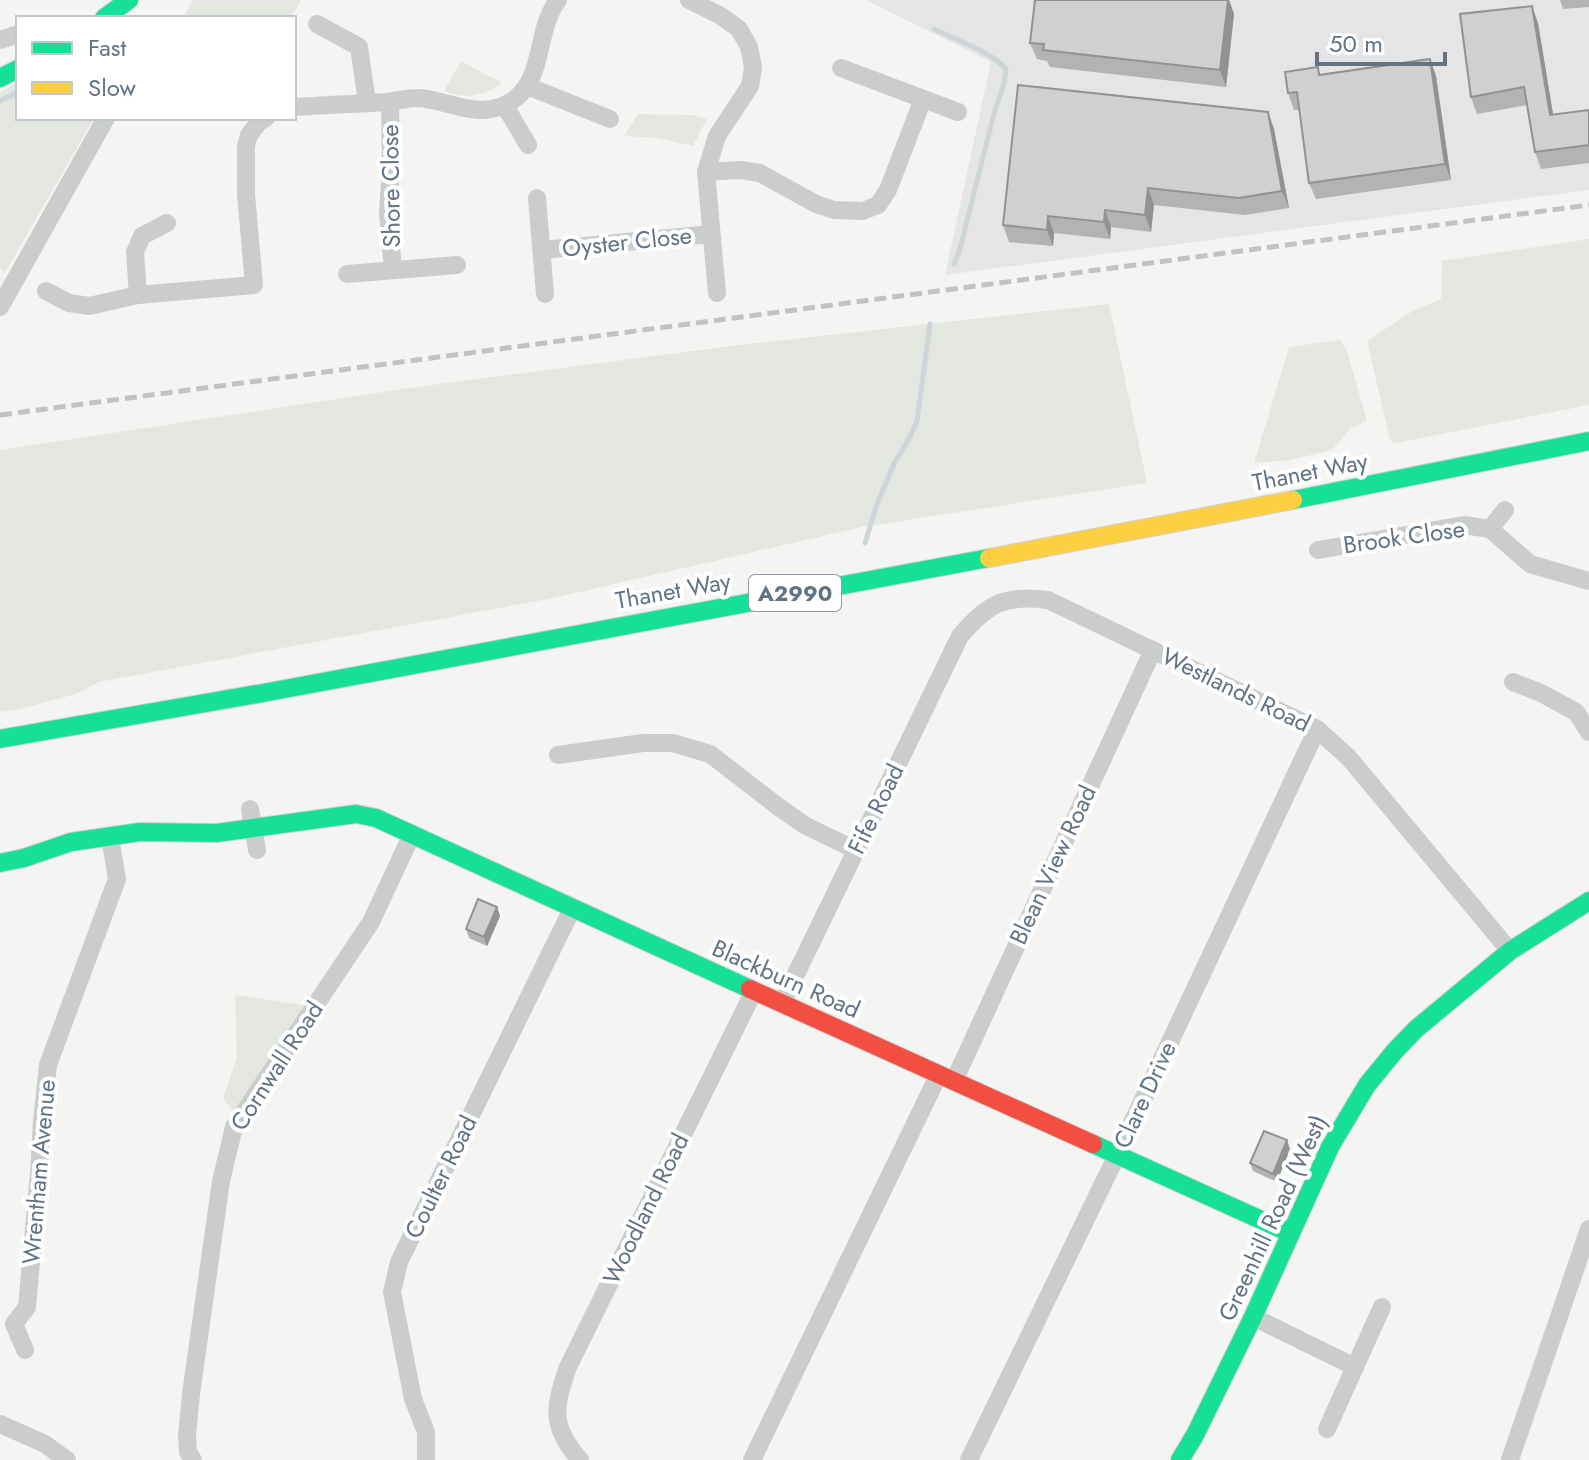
<svg xmlns="http://www.w3.org/2000/svg" width="1589" height="1460" font-family="Jost,sans-serif">
	<style>
		.built { fill: #e4e5e4 }
		.green { fill: #e3e7e0 }
		.lines { fill: none; stroke-linecap: round; stroke-linejoin: round }
		.stream { stroke: #ced5d8; stroke-width: 5 }
		.fast-casing { stroke: #cfd1d2; stroke-width: 20 }
		.slow-casing { stroke: #cfd1d2; stroke-width: 20 }
		.jam-casing { stroke: #cfd1d2; stroke-width: 20 }
		.street { stroke: #cbcdcd; stroke-width: 18 }
		.fast { stroke: #16e098; stroke-width: 18 }
		.slow { stroke: #ffcf43; stroke-width: 18 }
		.jam { stroke: #f24e42; stroke-width: 18 }
		.rail { stroke: #c1c3c3; stroke-width: 5; stroke-dasharray: 12 6; stroke-linecap: butt }
		.wall { fill: #b2b3b3 }
		.shaded-wall { fill: #919292 }
		.building { fill: #cfd0d0; stroke: #919292; stroke-width: 2 }
		.labels { text-anchor: middle; stroke-width: 8; stroke-linejoin: round; paint-order: stroke }
		.shield { fill: #fff; stroke: #919da9; stroke-width: 2 }
		.shield-label { font-size: 22px; font-weight: bold; fill: #627384 }
		.street-label { font-size: 24px; fill: #627384; stroke: #fff }
	</style>
	<rect width="100%" height="100%" fill="#f4f4f2"/>
	<path class="built" d="M 866,0 L 1589,0 L 1589,190 L 945,275 L 991,62 Z"/>
	<g class="green">
		<path d="M 193,0 L 301,0 L 291,18 L 183,18 Z"/>
		<path d="M 461,61 L 502,83 C 483,96 466,100 444,91 Z"/>
		<path d="M 18,82 L 18,118 L 94,118 L 5,273 L 0,268 L 0,92 Z"/>
		<path d="M 638,114 L 692,115 L 707,119 L 693,146 L 658,138 L 624,136 Z"/>
		<path d="M 1589,239 L 1589,405 L 1396,443 L 1390,440 L 1367,341 L 1414,310 L 1441,299 L 1442,261 Z"/>
		<path d="M 1109,304 L 1147,483 L 862,527 L 553,598 L 99,682 L 76,694 L 20,709 L 0,712 L 0,450 L 416,387 L 739,345 Z"/>
		<path d="M 1340,340 L 1347,351 L 1367,421 L 1351,428 L 1332,450 L 1290,460 L 1254,463 L 1289,347 Z"/>
		<path d="M 235,995 L 315,1007 L 239,1119 L 223,1098 L 237,1057 Z"/>
	</g>
	<g class="lines">
		<g class="stream">
			<path d="M 934,29 C 956,40 990,51 1006,69 L 1004,84 L 995,110 L 960,249 L 954,264"/>
			<path d="M 0,101 L 18,92"/>
			<path d="M 865,543 L 877,504 L 894,464 L 910,437 L 917,421 L 930,324"/>
		</g>
		<g class="fast-casing">
			<g id="fast">
				<path d="M 104,18 L 129,0"/>
				<path d="M 0,78 L 18,69"/>
				<path d="M 1293,500 L 1589,441"/>
				<path d="M 0,739 L 263,693 L 989,558"/>
				<path d="M 0,863 L 24,858 L 71,842 L 140,832 L 217,833 L 356,814 L 376,818 L 750,989"/>
				<path d="M 1093,1144 L 1290,1233"/>
				<path d="M 1180,1460 L 1195,1435 L 1253,1317 L 1330,1147 L 1367,1085 L 1394,1052 L 1416,1029 L 1510,951 L 1589,901"/>
			</g>
		</g>
		<g class="slow-casing">
			<path id="slow" d="M 989,558 L 1293,500"/>
		</g>
		<g class="jam-casing">
			<path id="jam" d="M 750,989 L 1093,1144"/>
		</g>
		<g class="street">
			<path d="M 689,0 L 721,16 L 739,29 L 749,47 L 753,67 L 750,86 L 717,136 L 706,172 L 717,293"/>
			<path d="M 317,24 L 359,47 L 367,102"/>
			<path d="M 0,40 L 18,34"/>
			<path d="M 841,68 L 958,112"/>
			<path d="M 527,86 L 610,119"/>
			<path d="M 390,102 L 391,168 L 388,212 L 393,270"/>
			<path d="M 505,106 L 528,145"/>
			<path d="M 294,107 C 325,105 356,104 387,102 C 397,101 407,98 418,98 C 440,99 462,111 484,110 C 502,108 516,102 526,87 C 543,61 539,25 558,0"/>
			<path d="M 706,172 L 740,170 L 760,173 L 816,204 L 834,210 L 863,211 L 878,205 L 888,190 L 923,99"/>
			<path d="M 537,198 L 545,294"/>
			<path d="M 542,250 L 711,234"/>
			<path d="M 347,274 L 457,265"/>
			<path d="M 46,291 L 69,303 L 89,306 L 138,295 L 254,285 L 246,194 L 246,146 L 249,135 L 259,122 L 266,118"/>
			<path d="M 138,295 L 135,252 L 142,236 L 167,223"/>
			<path d="M 0,307 L 106,118"/>
			<path d="M 1490,529 L 1505,510"/>
			<path d="M 1318,550 L 1464,525 L 1490,529 L 1530,564 L 1589,581"/>
			<path d="M 1513,682 L 1541,693 L 1576,712 L 1589,732"/>
			<path d="M 558,755 L 643,743 L 673,743 L 710,754 L 780,808 L 806,826 L 856,850"/>
			<path d="M 250,809 L 257,850"/>
			<path d="M 782,1003 L 960,636 C 988,604 1004,594 1048,600 L 1317,729 L 1349,758 L 1510,951"/>
			<path d="M 954,1081 L 1153,650"/>
			<path d="M 1253,1317 L 1355,1367"/>
			<path d="M 25,1350 L 14,1324 L 27,1307 L 39,1173 L 42,1121 L 48,1065 L 117,879 L 110,837"/>
			<path d="M 0,1424 L 45,1444 L 67,1460"/>
			<path d="M 1327,1429 L 1382,1307"/>
			<path d="M 193,1460 L 188,1452 L 187,1436 L 191,1394 L 221,1181 L 234,1127 L 371,922 L 412,834"/>
			<path d="M 426,1460 L 426,1432 L 413,1399 L 392,1292 L 399,1262 L 572,909"/>
			<path d="M 580,1460 C 550,1426 554,1407 568,1367 L 754,991"/>
			<path d="M 752,1460 L 939,1074"/>
			<path d="M 969,1460 L 1117,1155 L 1317,729"/>
			<path d="M 1510,1460 L 1589,1229"/>
		</g>
		<use href="#fast" class="fast"/>
		<use href="#slow" class="slow"/>
		<use href="#jam" class="jam"/>
		<path class="rail" d="M 0,415 L 1589,205"/>
	</g>
	<g class="wall">
		<path d="M 1035,0 L 1229,0 L 1234,14 L 1226,87 L 1050,67 L 1047,61 L 1037,59 L 1030,43 Z"/>
		<path d="M 1560,0 L 1589,0 L 1589,7 L 1563,9 Z"/>
		<path d="M 1538,23 L 1553,115 L 1589,110 L 1589,163 L 1541,169 L 1535,152 L 1527,105 L 1477,114 L 1471,97 Z"/>
		<path d="M 1430,59 L 1436,76 L 1451,180 L 1316,199 L 1309,183 L 1299,110 L 1294,110 L 1288,93 L 1318,67 L 1320,75 Z"/>
		<path d="M 1268,112 L 1274,129 L 1289,208 L 1245,215 L 1154,205 L 1151,232 L 1111,227 L 1110,239 L 1054,233 L 1053,246 L 1009,242 L 1003,225 Z"/>
		<path d="M 497,907 L 500,916 L 487,946 L 469,938 L 466,929 Z"/>
		<path d="M 1290,1149 L 1277,1182 L 1253,1171 L 1250,1163 Z"/>
	</g>
	<g class="shaded-wall">
		<path d="M 1228,0 L 1229,0 L 1234,14 L 1226,87 L 1220,70 Z"/>
		<path d="M 1532,6 L 1538,23 L 1556,132 L 1550,115 Z"/>
		<path d="M 1430,59 L 1436,76 L 1451,180 L 1445,164 Z"/>
		<path d="M 1268,112 L 1274,129 L 1289,208 L 1282,191 Z"/>
		<path d="M 1148,188 L 1154,205 L 1151,232 L 1145,215 Z"/>
		<path d="M 1105,210 L 1111,227 L 1110,239 L 1104,222 Z"/>
		<path d="M 1048,216 L 1054,233 L 1053,246 L 1047,230 Z"/>
		<path d="M 497,907 L 500,916 L 487,946 L 484,937 Z"/>
		<path d="M 1287,1140 L 1290,1149 L 1277,1182 L 1273,1174 Z"/>
	</g>
	<g class="building">
		<path d="M 1035,0 L 1228,0 L 1220,70 L 1043,50 L 1044,44 L 1030,43 Z"/>
		<path d="M 1532,6 L 1550,115 L 1589,110 L 1589,145 L 1535,152 L 1524,87 L 1471,97 L 1460,14 Z"/>
		<path d="M 1430,59 L 1445,164 L 1309,183 L 1297,92 L 1288,93 L 1285,72 L 1318,67 L 1319,75 Z"/>
		<path d="M 1018,85 L 1268,112 L 1282,191 L 1239,198 L 1148,188 L 1145,215 L 1105,210 L 1104,222 L 1048,216 L 1047,230 L 1003,225 Z"/>
		<path d="M 478,899 L 497,907 L 484,937 L 466,929 Z"/>
		<path d="M 1264,1131 L 1287,1140 L 1273,1174 L 1250,1163 Z"/>
	</g>
	<g class="labels">
		<rect class="shield" x="749" y="575" width="92" height="36" rx="6"/>
		<g class="shield-label">
			<text x="795" y="601">A2990</text>
		</g>
		<g class="street-label">
			<text transform="translate(391 186) rotate(-91)" y="8">Shore Close</text>
			<text transform="translate(627 242) rotate(-6)" y="8">Oyster Close</text>
			<text transform="translate(1310 472) rotate(-11)" y="8">Thanet Way</text>
			<text transform="translate(1404 537) rotate(-8)" y="8">Brook Close</text>
			<text transform="translate(673 591) rotate(-10)" y="8">Thanet Way</text>
			<text transform="translate(1236 690) rotate(26)" y="8">Westlands Road</text>
			<text transform="translate(876 809) rotate(-64)" y="8">Fife Road</text>
			<text transform="translate(1053 865) rotate(-65)" y="8">Blean View Road</text>
			<text transform="translate(786 979) rotate(24)" y="8">Blackburn Road</text>
			<text transform="translate(277 1066) rotate(-57)" y="8">Cornwall Road</text>
			<text transform="translate(1145 1095) rotate(-65)" y="8">Clare Drive</text>
			<text transform="translate(39 1172) rotate(-85)" y="8">Wrentham Avenue</text>
			<text transform="translate(441 1177) rotate(-64)" y="8">Coulter Road</text>
			<text transform="translate(646 1209) rotate(-64)" y="8">Woodland Road</text>
			<text transform="translate(1273 1218) rotate(-65)" y="8">Greenhill Road (West)</text>
		</g>
	</g>
	<rect x="16" y="16" width="280" height="104" fill="#ffffff" stroke="#c0c7ce" stroke-width="2"/>
	<rect x="32" y="42" width="40" height="12" fill="#16e098" stroke="#c0c7ce" stroke-width="2"/>
	<text x="88" y="56" font-size="24" fill="#627384">Fast</text>
	<rect x="32" y="82" width="40" height="12" fill="#ffcf43" stroke="#c0c7ce" stroke-width="2"/>
	<text x="88" y="96" font-size="24" fill="#627384">Slow</text>
	<path d="M1317 52v12h128v-12" fill="none" stroke="#627384" stroke-width="4"/>
	<text x="1329" y="52" font-size="24" fill="#627384" stroke="#ffffff" stroke-width="6" paint-order="stroke">50 m</text>
</svg>
